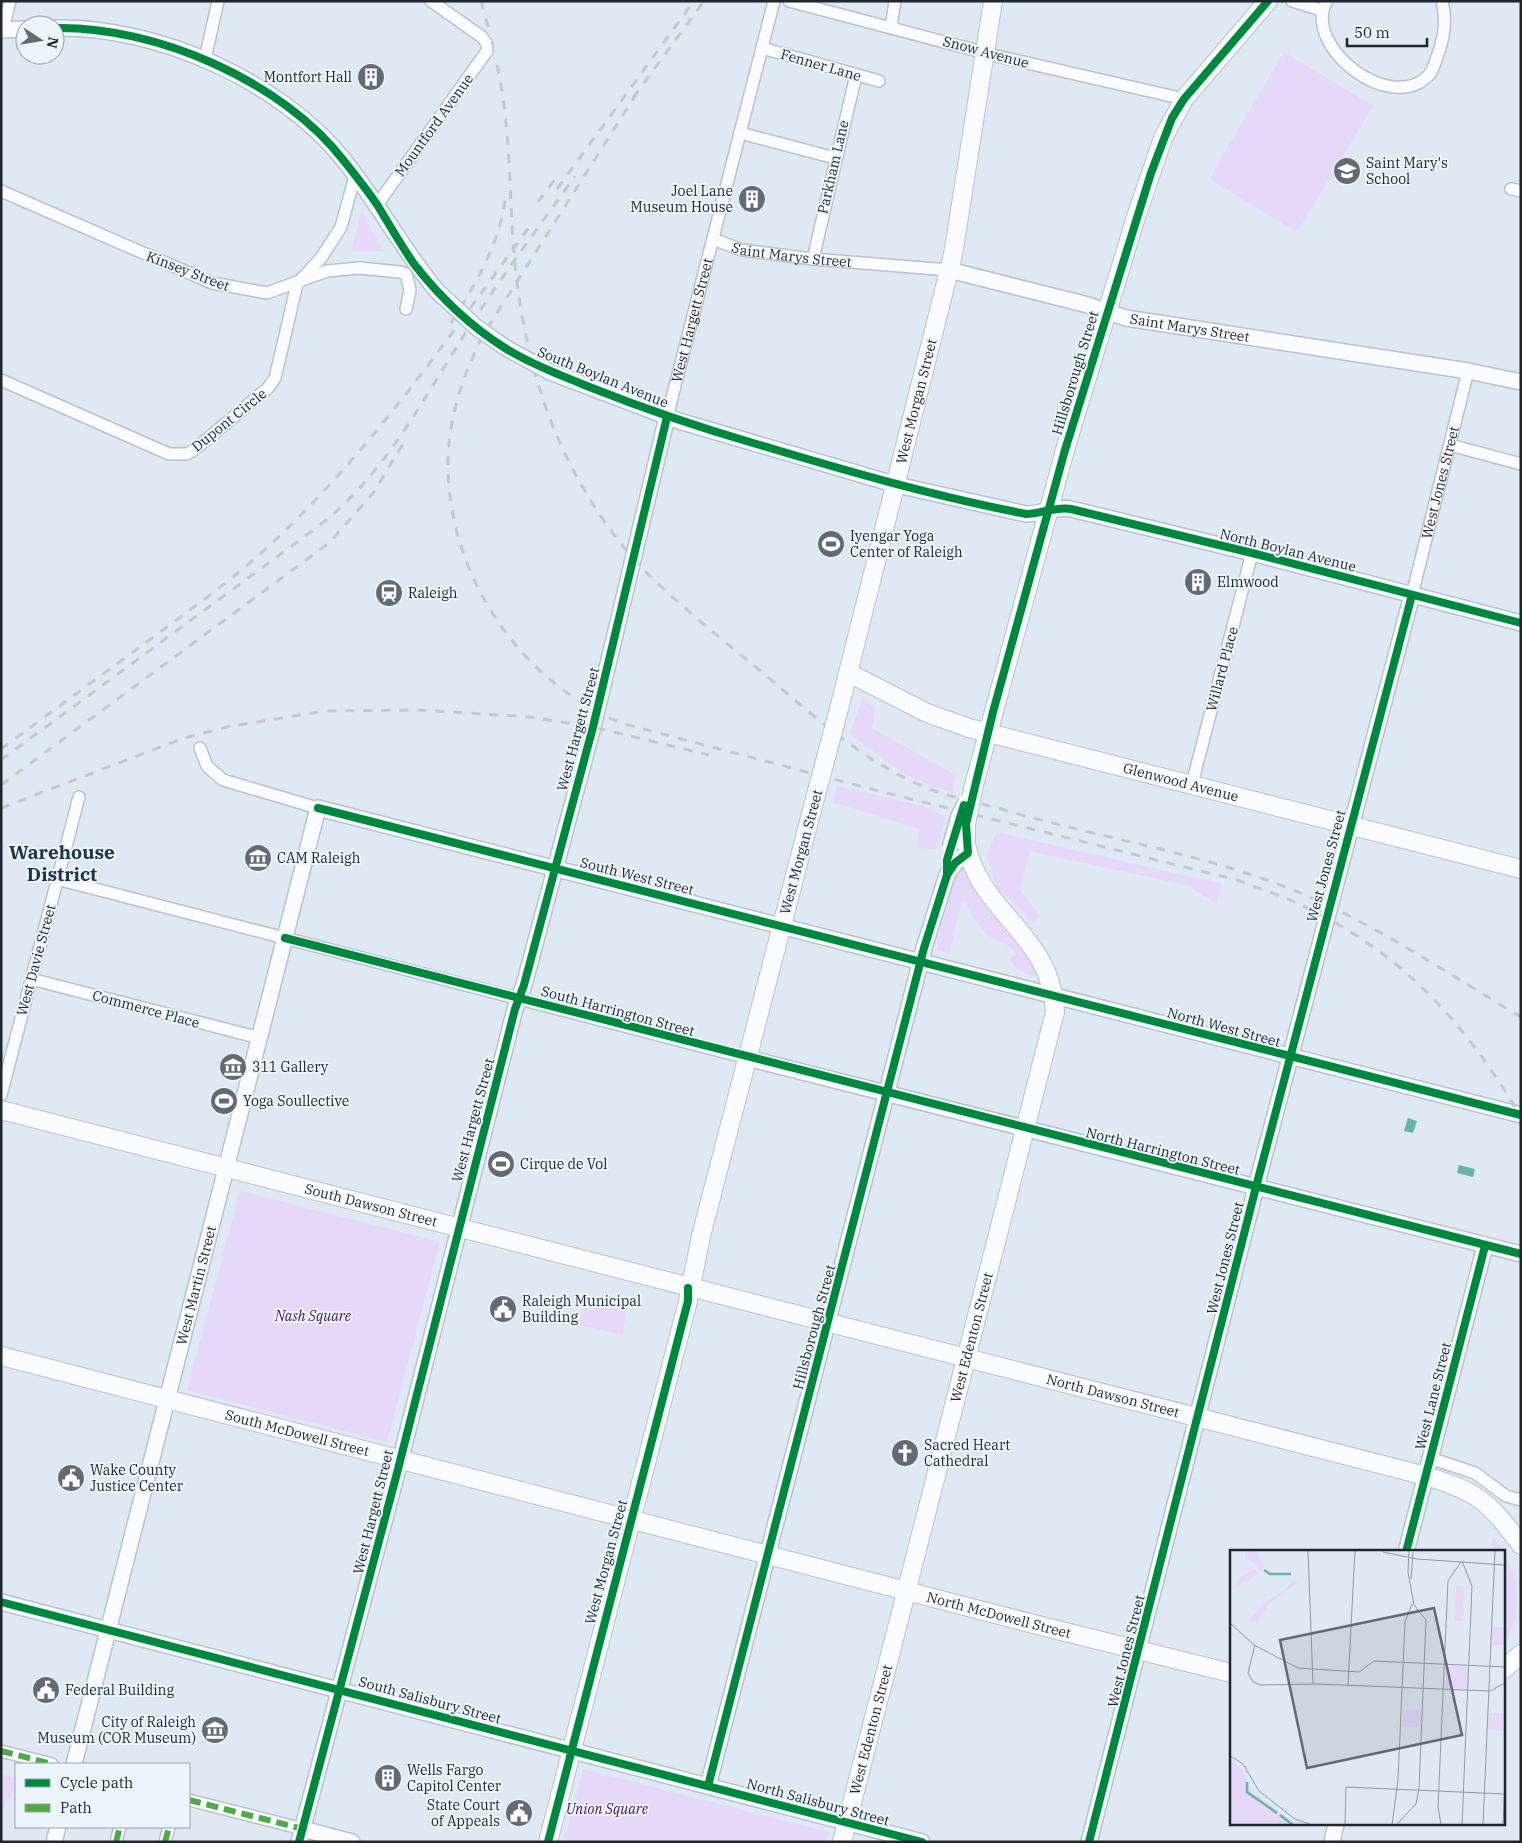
<svg xmlns="http://www.w3.org/2000/svg" width="1522" height="1843" font-family="'IBM Plex Serif',serif">
	<style>
		.green { fill: #e5d8f8 }
		.water { fill: #68b4aa }
		.lines { fill: none; stroke-linecap: round; stroke-linejoin: round }
		.street-casing { stroke: #bac3cb; stroke-width: 14 }
		.secondary-casing { stroke: #bac3cb; stroke-width: 18 }
		.primary-casing { stroke: #bac3cb; stroke-width: 20 }
		.street { stroke: #fafcfd; stroke-width: 11 }
		.secondary { stroke: #fafcfd; stroke-width: 15 }
		.primary { stroke: #fafcfd; stroke-width: 18 }
		.rail { stroke: #c5c9cc; stroke-width: 3; stroke-dasharray: 9 9; stroke-linecap: butt }
		.secondary-bridge-casing { stroke: #bac3cb; stroke-width: 18; stroke-linecap: butt }
		.primary-bridge-casing { stroke: #bac3cb; stroke-width: 20; stroke-linecap: butt }
		.secondary-bridge { stroke: #fafcfd; stroke-width: 15 }
		.primary-bridge { stroke: #fafcfd; stroke-width: 18 }
		.quiet { stroke: #52aa44; stroke-width: 6; stroke-dasharray: 12 6; stroke-linecap: butt }
		.cycleway-casing { stroke: #ecf5fd; stroke-width: 11 }
		.cycleway { stroke: #00873e; stroke-width: 8 }
		.labels { text-anchor: middle; stroke-width: 4; stroke-linejoin: round; paint-order: stroke }
		.street-label { font-size: 14px; fill: #1f272e; stroke: #ecf5fd }
		.poi-label { font-size: 14px; fill: #1f272e; stroke: #ecf5fd; text-anchor: start }
		.park-label { font-size: 14px; font-style: italic; fill: #49145f; stroke: #ecf5fd }
		.district-label { font-size: 19px; font-weight: bold; fill: #233544; stroke: #ecf5fd }
		.inset-river { fill: none; stroke: #68b4aa; stroke-width: 2.5 }
		.inset-road { fill: none; stroke: #929ba5; stroke-width: 1 }
		.view { fill: #626b73; fill-opacity: 0.15; stroke: #626b73; stroke-width: 2.5 }
		.inset-edge { fill: none; stroke: #1f272e; stroke-width: 2.5 }
	</style>
	<rect width="100%" height="100%" fill="#dee9f4"/>
	<g class="green">
		<path d="M 1284,52 L 1373,106 L 1297,232 L 1209,179 Z"/>
		<path d="M 362,212 L 383,251 L 351,251 Z"/>
		<path d="M 862,699 L 875,709 L 872,728 L 956,775 L 952,793 L 907,776 L 850,734 Z"/>
		<path d="M 837,786 L 924,806 L 945,817 L 936,849 L 917,848 L 919,829 L 833,802 Z"/>
		<path d="M 997,832 L 1221,884 L 1217,904 L 1186,885 L 1030,851 L 1020,890 L 1040,917 L 1034,924 L 997,887 L 986,856 Z"/>
		<path d="M 958,870 L 968,870 L 1041,969 L 1034,976 C 1024,974 1014,969 1010,959 L 1016,954 C 1007,942 1003,944 991,937 C 978,929 970,912 963,899 L 949,953 L 938,950 L 937,943 Z"/>
		<path d="M 240,1191 L 440,1242 L 387,1442 L 187,1390 Z"/>
		<path d="M 586,1299 L 626,1308 L 623,1335 L 579,1325 Z"/>
		<path d="M 1494,1537 L 1503,1552 L 1490,1552 Z"/>
		<path d="M 1503,1553 C 1521,1582 1522,1617 1503,1645 Z"/>
		<path d="M 583,1769 L 829,1832 L 826,1842 L 564,1842 Z"/>
		<path d="M 1,1774 L 16,1778 L 11,1797 L 8,1797 L 1,1815 Z"/>
	</g>
	<g class="water">
		<path d="M 1408,1118 L 1417,1121 L 1413,1133 L 1404,1131 Z"/>
		<path d="M 1459,1165 L 1475,1169 L 1473,1177 L 1457,1173 Z"/>
	</g>
	<g class="lines">
		<g class="street-casing">
			<g id="street">
				<path d="M 789,1 L 997,56 L 1184,99"/>
				<path d="M 1292,1 L 1321,10"/>
				<path d="M 1327,1 C 1301,45 1390,116 1429,75 C 1433,70 1435,63 1437,57 C 1444,39 1447,20 1442,1"/>
				<path d="M 891,27 L 895,1"/>
				<path d="M 3,30 L 10,1"/>
				<path d="M 762,48 L 879,81"/>
				<path d="M 205,59 L 218,1"/>
				<path d="M 740,133 L 835,158"/>
				<path d="M 1511,189 L 1521,191"/>
				<path d="M 1,191 L 212,283 L 267,293 L 327,271 L 359,268 L 400,272 L 406,274 L 410,290 L 406,309"/>
				<path d="M 377,205 L 487,51 L 487,44 L 482,37 L 431,1"/>
				<path id="s1" d="M 713,239 L 742,250 L 813,259 L 949,270"/>
				<path d="M 813,259 L 856,75"/>
				<path d="M 1,380 L 169,454 L 187,454 L 194,450 L 268,388 L 275,378 L 297,284 L 321,258 L 341,227 L 355,176"/>
				<path id="s2" d="M 667,417 L 774,1"/>
				<path d="M 1450,445 L 1521,464"/>
				<path id="s3" d="M 1412,595 L 1468,371"/>
				<path d="M 200,748 L 207,766 L 223,780 L 318,808"/>
				<path d="M 1192,784 L 1252,553"/>
				<path d="M 57,879 L 747,1058"/>
				<path d="M 31,979 L 260,1038"/>
				<path d="M 1,1095 L 79,797"/>
				<path d="M 1430,1458 L 1475,1473 L 1506,1496 L 1521,1500"/>
				<path d="M 1,1751 L 52,1764"/>
				<path d="M 189,1800 L 303,1829"/>
				<path d="M 116,1842 L 120,1827"/>
				<path d="M 165,1842 L 169,1827"/>
			</g>
		</g>
		<g class="secondary-casing">
			<g id="secondary">
				<path d="M 55,28 C 156,26 279,80 343,159 C 377,201 402,249 437,291"/>
				<path d="M 1,30 L 25,29"/>
				<path id="s4" d="M 949,270 L 1088,305 L 1126,318 L 1468,371 L 1521,382"/>
				<path d="M 550,372 L 679,421 L 897,485 L 1026,514 C 1041,514 1056,506 1071,509 L 1252,553 L 1521,623"/>
				<path d="M 747,1058 L 1521,1254"/>
				<path d="M 1406,1552 L 1485,1246"/>
				<path d="M 1,1602 L 922,1842"/>
				<path id="s5" d="M 74,1764 L 318,808 L 1521,1115"/>
				<path d="M 708,1786 L 924,948 L 947,875 L 955,863 L 968,853"/>
				<path d="M 303,1829 L 352,1842"/>
				<path d="M 54,1842 L 58,1827"/>
				<path d="M 299,1842 L 397,1473 L 515,1009 L 524,985 L 593,727 L 667,417"/>
				<path d="M 1089,1842 L 1256,1187 L 1412,595"/>
				<path d="M 1332,1842 L 1336,1824"/>
			</g>
		</g>
		<g class="primary-casing">
			<g id="primary">
				<path id="s6" d="M 849,673 L 927,713 L 969,728 L 1521,869"/>
				<path id="s7" d="M 841,701 L 953,255 L 993,1"/>
				<path d="M 974,785 L 1065,450 L 1136,217 L 1163,138 L 1184,99 L 1268,1"/>
				<path id="s8" d="M 1,1110 L 1426,1476 C 1478,1492 1488,1501 1521,1545"/>
				<path id="s9" d="M 1,1356 L 1049,1628 L 1231,1673"/>
				<path d="M 1503,1670 L 1521,1654"/>
				<path d="M 548,1842 L 688,1301 L 701,1236 L 812,810"/>
				<path id="s10" d="M 842,1842 L 1055,1012 C 1052,934 980,914 966,844"/>
			</g>
		</g>
		<use href="#street" class="street"/>
		<use href="#secondary" class="secondary"/>
		<use href="#primary" class="primary"/>
		<g class="rail">
			<path d="M 481,1 L 489,30"/>
			<path d="M 492,42 L 492,45"/>
			<path d="M 497,65 C 510,123 509,182 513,241 C 517,297 527,355 546,408 C 567,467 602,527 646,572 C 684,610 727,643 769,678 C 818,720 866,763 927,788 C 950,797 976,802 1001,809 C 1090,835 1182,850 1270,881 C 1359,913 1440,969 1521,1017"/>
			<path d="M 637,93 L 483,335 C 464,373 449,416 448,459 C 446,571 517,680 621,723 L 875,790 L 1237,880 C 1255,887 1273,893 1290,900 C 1397,947 1463,1019 1521,1117"/>
			<path d="M 633,98 L 704,1"/>
			<path d="M 557,189 L 694,1"/>
			<path d="M 538,202 L 559,174"/>
			<path d="M 451,323 C 477,282 502,240 506,191"/>
			<path d="M 1,749 C 50,713 99,677 148,641 C 190,610 234,579 272,543 C 373,449 451,334 532,223"/>
			<path d="M 1,760 L 316,528 C 384,477 423,399 468,329 C 501,277 539,227 575,176"/>
			<path d="M 1,785 L 329,543 L 374,492 L 404,442"/>
			<path d="M 1,808 L 184,738 L 227,727 L 324,711 L 420,710 L 530,717 L 593,727 L 709,755"/>
		</g>
		<g class="secondary-bridge-casing">
			<g id="secondary-bridge">
				<path d="M 437,291 L 476,327 L 506,348 L 550,372"/>
				<path d="M 950,848 L 959,816 L 966,802"/>
			</g>
		</g>
		<g class="primary-bridge-casing">
			<g id="primary-bridge">
				<path d="M 812,810 L 841,701"/>
				<path d="M 966,844 L 966,824 L 974,785"/>
			</g>
		</g>
		<use href="#secondary-bridge" class="secondary-bridge"/>
		<use href="#primary-bridge" class="primary-bridge"/>
		<g class="quiet">
			<path d="M 1,1751 L 52,1764"/>
			<path d="M 189,1800 L 303,1829"/>
			<path d="M 116,1842 L 120,1827"/>
			<path d="M 165,1842 L 169,1827"/>
		</g>
		<g class="cycleway-casing">
			<g id="cycleway">
				<path d="M 55,28 C 155,26 283,81 344,161 C 356,176 368,191 378,206 C 390,226 401,245 414,264 C 439,296 470,326 505,348 C 533,365 562,376 592,388 C 645,409 698,427 753,443 C 843,470 933,496 1026,514 C 1041,514 1056,506 1071,509 L 1252,553 L 1521,623"/>
				<path d="M 318,808 L 1521,1115"/>
				<path d="M 947,875 L 947,860 L 964,805"/>
				<path d="M 285,938 L 1521,1254"/>
				<path d="M 1406,1552 L 1485,1246"/>
				<path d="M 1,1602 L 922,1842"/>
				<path d="M 708,1786 L 924,948 L 947,875 L 955,863 L 968,853 L 966,824 L 993,712 L 1065,450 L 1151,173 L 1172,118 L 1184,99 L 1268,1"/>
				<path d="M 299,1842 L 397,1473 L 515,1009 L 524,985 L 593,727 L 667,417"/>
				<path d="M 548,1842 L 688,1301 L 688,1288"/>
				<path d="M 1089,1842 L 1256,1187 L 1412,595"/>
			</g>
		</g>
		<use href="#cycleway" class="cycleway"/>
	</g>
	<defs>
		<g id="building-disc" transform="scale(1.4375)"><circle r="9.5" fill="#626b73" stroke="#ecf5fd"/><path d="M-4-6H4V6H1V3H-1V6H-4ZM-2.5-4.3h1.7v1.8h-1.7ZM.8-4.3h1.7v1.8H.8ZM-2.5-1h1.7V.8h-1.7ZM.8-1h1.7V.8H.8Z" fill="#fff"/></g>
		<g id="school-disc" transform="scale(1.4375)"><circle r="9.5" fill="#626b73" stroke="#ecf5fd"/><path d="M0-5L7-2L0 1L-7-2ZM-4 1L0 2.5L4 1V4Q0 6-4 4Z" fill="#fff"/></g>
		<g id="stadium-disc" transform="scale(1.4375)"><circle r="9.5" fill="#626b73" stroke="#ecf5fd"/><path d="M0-5a6.5 5 0 1 0 0 10a6.5 5 0 1 0 0-10ZM-3.5-1.8h7v3.6h-7Z" fill="#fff"/></g>
		<g id="station-disc" transform="scale(1.4375)"><circle r="9.5" fill="#626b73" stroke="#ecf5fd"/><path d="M-3-6H3Q5-6 5-4V2Q5 4 3 4L4.5 6H3L1.5 4h-3L-3 6H-4.5L-3 4Q-5 4-5 2V-4Q-5-6-3-6ZM-3.5-4v3h7v-3ZM-3.5 1v1.5H-2V1ZM2 1v1.5H3.5V1Z" fill="#fff"/></g>
		<g id="museum-disc" transform="scale(1.4375)"><circle r="9.5" fill="#626b73" stroke="#ecf5fd"/><path d="M0-6L6-3V-2H-6V-3ZM-5-1h2V3h-2ZM-1-1h2V3h-2ZM3-1h2V3H3ZM-6 4H6V6H-6Z" fill="#fff"/></g>
		<g id="civic-disc" transform="scale(1.4375)"><circle r="9.5" fill="#626b73" stroke="#ecf5fd"/><path d="M-.6-6.5H3V-4.5H.6V-3L4-1V1h2V6H-6V1h2V-1L-.6-3ZM-1.2 2.5V6h2.4V2.5Z" fill="#fff"/></g>
		<g id="church-disc" transform="scale(1.4375)"><circle r="9.5" fill="#626b73" stroke="#ecf5fd"/><path d="M-1.2-6h2.4v3.5h3.3v2.4h-3.3V6h-2.4V-.1h-3.3v-2.4h3.3Z" fill="#fff"/></g>
	</defs>
	<g fill-rule="evenodd">
		<use href="#building-disc" x="371" y="77"/>
		<use href="#school-disc" x="1347" y="171"/>
		<use href="#building-disc" x="752" y="199"/>
		<use href="#stadium-disc" x="831" y="544"/>
		<use href="#building-disc" x="1198" y="582"/>
		<use href="#station-disc" x="389" y="593"/>
		<use href="#museum-disc" x="258" y="858"/>
		<use href="#museum-disc" x="233" y="1067"/>
		<use href="#stadium-disc" x="224" y="1101"/>
		<use href="#stadium-disc" x="501" y="1164"/>
		<use href="#civic-disc" x="503" y="1309"/>
		<use href="#church-disc" x="905" y="1453"/>
		<use href="#civic-disc" x="71" y="1478"/>
		<use href="#civic-disc" x="46" y="1690"/>
		<use href="#museum-disc" x="215" y="1730"/>
		<use href="#building-disc" x="388" y="1778"/>
		<use href="#civic-disc" x="519" y="1813"/>
	</g>
	<g class="labels">
		<g class="street-label">
			<text transform="translate(986 52) rotate(15)" y="5">Snow Avenue</text>
			<text transform="translate(821 65) rotate(16)" y="5">Fenner Lane</text>
			<text transform="translate(434 125) rotate(-54)" y="5">Mountford Avenue</text>
			<text transform="translate(833 167) rotate(-77)" y="5">Parkham Lane</text>
			<text dy="5" stroke="none"><textPath href="#s1" startOffset="81">Saint Marys Street</textPath></text>
			<text transform="translate(188 271) rotate(21)" y="5">Kinsey Street</text>
			<text dy="5" stroke="none"><textPath href="#s2" startOffset="100">West Hargett Street</textPath></text>
			<text dy="5" stroke="none"><textPath href="#s4" startOffset="248">Saint Marys Street</textPath></text>
			<text transform="translate(1075 373) rotate(-73)" y="5">Hillsborough Street</text>
			<text transform="translate(603 377) rotate(22)" y="5">South Boylan Avenue</text>
			<text dy="5" stroke="none"><textPath href="#s7" startOffset="309">West Morgan Street</textPath></text>
			<text transform="translate(229 420) rotate(-39)" y="5">Dupont Circle</text>
			<text dy="5" stroke="none"><textPath href="#s3" startOffset="116">West Jones Street</textPath></text>
			<text transform="translate(1288 550) rotate(14)" y="5">North Boylan Avenue</text>
			<text transform="translate(1222 669) rotate(-75)" y="5">Willard Place</text>
			<text transform="translate(578 729) rotate(-75)" y="5">West Hargett Street</text>
			<text dy="5" stroke="none"><textPath href="#s6" startOffset="351">Glenwood Avenue</textPath></text>
			<text transform="translate(801 852) rotate(-75)" y="5">West Morgan Street</text>
			<text transform="translate(1326 866) rotate(-75)" y="5">West Jones Street</text>
			<text transform="translate(637 876) rotate(14)" y="5">South West Street</text>
			<text transform="translate(36 960) rotate(-75)" y="5">West Davie Street</text>
			<text transform="translate(146 1009) rotate(15)" y="5">Commerce Place</text>
			<text transform="translate(618 1011) rotate(15)" y="5">South Harrington Street</text>
			<text transform="translate(1224 1027) rotate(15)" y="5">North West Street</text>
			<text transform="translate(473 1120) rotate(-75)" y="5">West Hargett Street</text>
			<text transform="translate(1163 1151) rotate(14)" y="5">North Harrington Street</text>
			<text dy="5" stroke="none"><textPath href="#s8" startOffset="382">South Dawson Street</textPath></text>
			<text transform="translate(1225 1258) rotate(-76)" y="5">West Jones Street</text>
			<text dy="5" stroke="none"><textPath href="#s5" startOffset="494">West Martin Street</textPath></text>
			<text transform="translate(814 1327) rotate(-75)" y="5">Hillsborough Street</text>
			<text dy="5" stroke="none"><textPath href="#s10" startOffset="521">West Edenton Street</textPath></text>
			<text dy="5" stroke="none"><textPath href="#s8" startOffset="1148">North Dawson Street</textPath></text>
			<text transform="translate(1433 1396) rotate(-76)" y="5">West Lane Street</text>
			<text dy="5" stroke="none"><textPath href="#s9" startOffset="306">South McDowell Street</textPath></text>
			<text transform="translate(373 1512) rotate(-76)" y="5">West Hargett Street</text>
			<text transform="translate(606 1562) rotate(-75)" y="5">West Morgan Street</text>
			<text dy="5" stroke="none"><textPath href="#s9" startOffset="1031">North McDowell Street</textPath></text>
			<text transform="translate(1126 1651) rotate(-76)" y="5">West Jones Street</text>
			<text transform="translate(430 1700) rotate(15)" y="5">South Salisbury Street</text>
			<text dy="5" stroke="none"><textPath href="#s10" startOffset="116">West Edenton Street</textPath></text>
			<text transform="translate(818 1802) rotate(15)" y="5">North Salisbury Street</text>
		</g>
		<g class="poi-label">
			<text x="352" y="82" text-anchor="end">Montfort Hall</text>
			<text x="1366" y="168">Saint Mary's<tspan x="1366" dy="16">School</tspan></text>
			<text x="733" y="196" text-anchor="end">Joel Lane<tspan x="733" dy="16">Museum House</tspan></text>
			<text x="850" y="541">Iyengar Yoga<tspan x="850" dy="16">Center of Raleigh</tspan></text>
			<text x="1217" y="587">Elmwood</text>
			<text x="408" y="598">Raleigh</text>
			<text x="277" y="863">CAM Raleigh</text>
			<text x="252" y="1072">311 Gallery</text>
			<text x="243" y="1106">Yoga Soullective</text>
			<text x="520" y="1169">Cirque de Vol</text>
			<text x="522" y="1306">Raleigh Municipal<tspan x="522" dy="16">Building</tspan></text>
			<text x="924" y="1450">Sacred Heart<tspan x="924" dy="16">Cathedral</tspan></text>
			<text x="90" y="1475">Wake County<tspan x="90" dy="16">Justice Center</tspan></text>
			<text x="65" y="1695">Federal Building</text>
			<text x="196" y="1727" text-anchor="end">City of Raleigh<tspan x="196" dy="16">Museum (COR Museum)</tspan></text>
			<text x="407" y="1775">Wells Fargo<tspan x="407" dy="16">Capitol Center</tspan></text>
			<text x="500" y="1810" text-anchor="end">State Court<tspan x="500" dy="16">of Appeals</tspan></text>
		</g>
		<g class="park-label">
			<text x="313" y="1321">Nash Square</text>
			<text x="607" y="1814">Union Square</text>
		</g>
		<g class="district-label">
			<text x="62" y="859">Warehouse<tspan x="62" dy="22">District</tspan></text>
		</g>
	</g>
	<g transform="translate(1230 1550)">
		<rect width="275" height="275" fill="#dee9f4"/>
		<path d="M 15,0 L 23,0 L 28,6 L 34,16 L 31,22 L 22,11 L 15,9 ZM 24,19 L 28,24 L 5,38 L 12,26 ZM 62,31 L 68,32 L 40,53 L 26,72 L 18,71 L 36,51 L 54,41 ZM 226,35 L 234,36 L 233,71 L 225,71 ZM 262,77 L 275,77 L 275,95 L 262,95 ZM 216,116 L 238,117 L 237,139 L 215,138 ZM 173,159 L 191,160 L 190,177 L 173,177 ZM 259,163 L 275,163 L 275,181 L 258,180 ZM 0,210 L 14,221 L 22,241 L 67,275 L 0,275 Z" fill="#e5d8f8"/>
		<path class="inset-river" d="M 34,20 L 40,24 L 61,24M 17,232 L 17,242 L 47,263M 50,265 L 63,275"/>
		<path class="inset-road" d="M 26,0 L 156,0M 78,0 L 83,134M 153,2 L 187,9 L 275,15M 232,11 L 242,36 L 232,275M 181,29 L 183,2M 0,73 L 24,95 L 68,118 L 129,122 L 144,111 L 275,117M 25,95 L 18,123 L 23,132 L 30,135 L 87,134 L 260,141 L 275,133M 215,98 L 218,31 L 231,12M 118,135 L 125,0M 0,206 L 13,214 L 29,241 L 65,269 L 82,275M 115,275 L 116,237 L 275,244M 162,275 L 168,230 L 175,72 L 182,54M 166,275 L 186,254 L 189,238 L 196,70 L 184,55 L 178,22 L 179,0M 211,275 L 208,257 L 215,98M 253,275 L 265,0M 273,275 L 275,233"/>
		<path class="view" d="M 204,58 L 232,185 L 77,218 L 50,90 Z"/>
		<rect width="275" height="275" class="inset-edge"/>
	</g>
	<rect width="1522" height="1843" fill="none" stroke="#1f272e" stroke-width="5"/>
	<rect x="15" y="1763" width="175" height="65" fill="#ecf5fd" stroke="#9aa3aa"/>
	<rect x="25" y="1779" width="25" height="8" fill="#00873e" stroke="#9aa3aa"/>
	<text x="60" y="1788" font-size="15" fill="#1f272e">Cycle path</text>
	<rect x="25" y="1804" width="25" height="8" fill="#52aa44" stroke="#9aa3aa"/>
	<text x="60" y="1813" font-size="15" fill="#1f272e">Path</text>
	<g transform="translate(40 40) rotate(102)"><circle r="24" fill="#ecf5fd" stroke="#9aa3aa"/>
	<path d="M0-4L9 19L0 12L-9 19Z" fill="#626b73"/>
	<text y="-8" font-size="14" font-weight="bold" text-anchor="middle" fill="#1f272e">N</text>
	</g>
	<path d="M1347 38v8h80v-8" fill="none" stroke="#1f272e" stroke-width="2.5"/>
	<text x="1354" y="38" font-size="15" fill="#1f272e" stroke="#ecf5fd" stroke-width="4" paint-order="stroke">50 m</text>
</svg>
